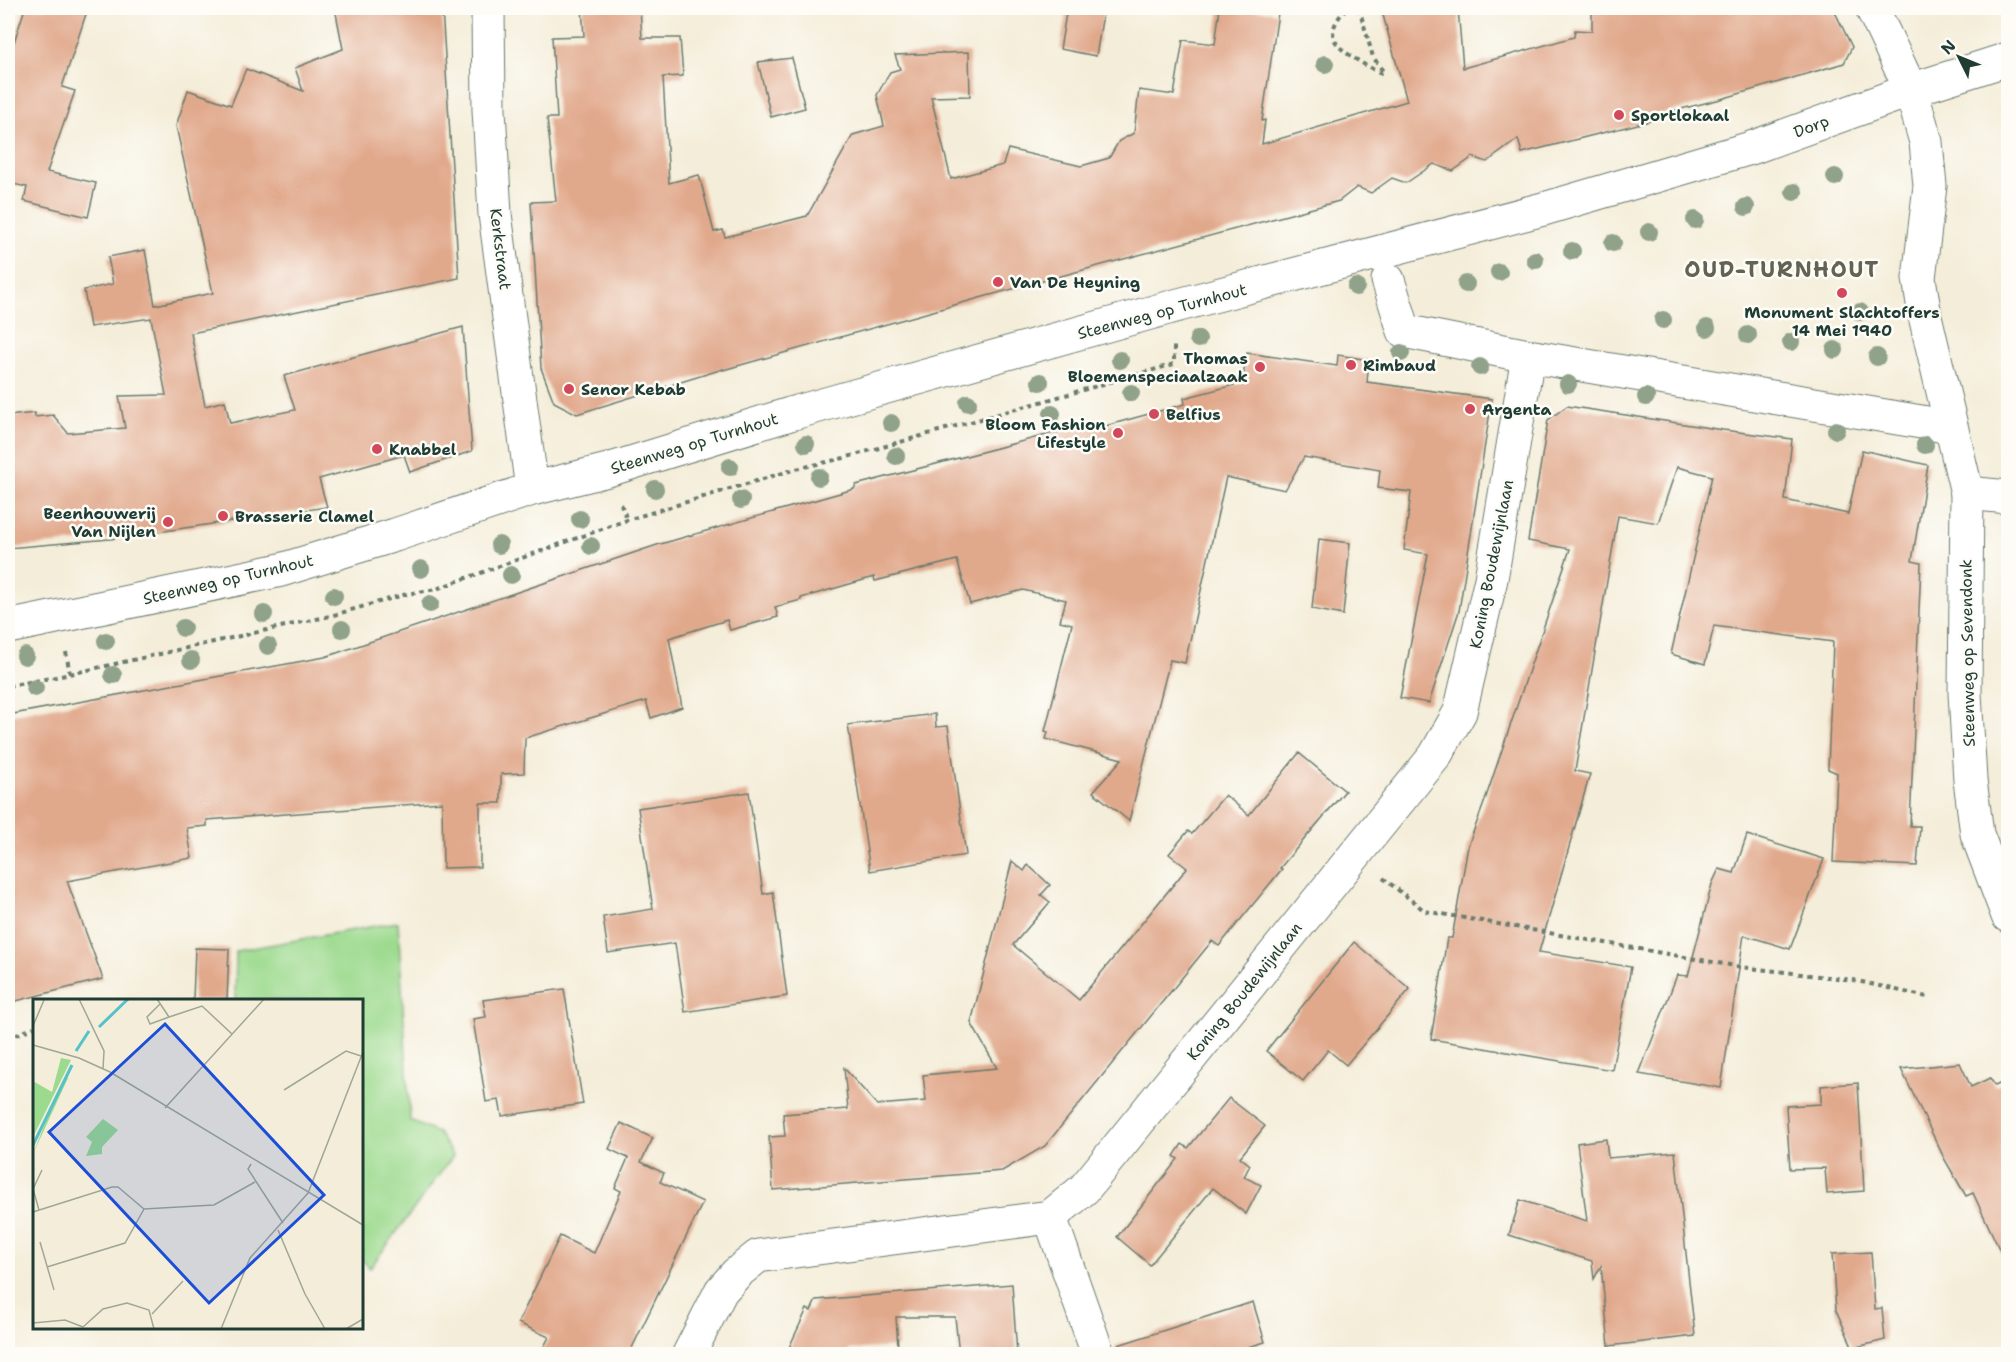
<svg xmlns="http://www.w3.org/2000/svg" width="2016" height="1362" font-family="'Shantell Sans',sans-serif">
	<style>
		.green { fill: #9cda8e; stroke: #5e8c61; stroke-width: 1.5 }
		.building { fill: #e1a98c }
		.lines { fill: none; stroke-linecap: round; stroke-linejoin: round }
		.street-casing { stroke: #6a7b6e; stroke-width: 35 }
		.secondary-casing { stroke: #6a7b6e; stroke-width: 35 }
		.primary-casing { stroke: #6a7b6e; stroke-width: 35 }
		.path { stroke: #6a7b6e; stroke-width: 4; stroke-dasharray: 4.5 4.5; stroke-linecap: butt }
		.street { stroke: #fff; stroke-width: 33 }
		.secondary { stroke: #fff; stroke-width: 33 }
		.primary { stroke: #fff; stroke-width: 33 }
		.tree { fill: #90a28a }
		.poi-dot { fill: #d1495b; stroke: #fdfcf7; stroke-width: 2 }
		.labels { text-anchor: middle; stroke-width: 5; stroke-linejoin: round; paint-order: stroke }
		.poi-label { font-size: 16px; font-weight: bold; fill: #1f3d34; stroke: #fdfcf7; text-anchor: start }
		.street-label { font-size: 16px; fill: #1f3d34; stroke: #fdfcf7 }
		.district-label { font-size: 22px; font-weight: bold; letter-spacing: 1.5px; fill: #636353; stroke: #fdfcf7 }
		.inset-river { fill: none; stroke: #54c2c8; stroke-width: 3 }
		.inset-road { fill: none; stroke: #9fa797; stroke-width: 1.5 }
		.view { fill: #1d4ed8; fill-opacity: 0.15; stroke: #1d4ed8; stroke-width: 3 }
		.inset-edge { fill: none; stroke: #1f3d34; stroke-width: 3 }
	</style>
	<rect width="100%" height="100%" fill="#fdfcf7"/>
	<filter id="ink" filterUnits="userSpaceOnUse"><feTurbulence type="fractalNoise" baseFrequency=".0167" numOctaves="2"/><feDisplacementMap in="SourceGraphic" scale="12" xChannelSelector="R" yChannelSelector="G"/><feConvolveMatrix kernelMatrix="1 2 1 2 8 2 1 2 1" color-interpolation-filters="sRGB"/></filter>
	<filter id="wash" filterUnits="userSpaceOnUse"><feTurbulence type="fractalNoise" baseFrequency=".008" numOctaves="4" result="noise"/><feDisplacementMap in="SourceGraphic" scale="24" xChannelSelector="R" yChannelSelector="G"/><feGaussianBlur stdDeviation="1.35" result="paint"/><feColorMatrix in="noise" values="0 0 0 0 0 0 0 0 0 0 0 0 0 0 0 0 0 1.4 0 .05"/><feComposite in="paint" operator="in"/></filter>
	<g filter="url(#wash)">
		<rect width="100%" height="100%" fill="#f4edd9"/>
		<path class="green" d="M 398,922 L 410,1121 L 438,1133 L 453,1156 L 370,1268 L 362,1260 L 362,1000 L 235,1000 L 236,951 Z"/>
		<g id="blocks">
			<g class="building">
				<path d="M 25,8 L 88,8 L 62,87 L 75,91 L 47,172 L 96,183 L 88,217 L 24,201 L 27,187 L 8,183 L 8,61 Z"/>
				<path d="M 335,8 L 442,8 L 459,278 L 191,333 L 205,406 L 225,401 L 230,423 L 295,410 L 284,376 L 463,327 L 472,451 L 410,472 L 404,455 L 319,479 L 327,507 L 110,539 L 8,548 L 8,416 L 35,413 L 35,417 L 53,415 L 68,433 L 125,428 L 119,396 L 166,395 L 151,318 L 90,327 L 84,290 L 113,284 L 108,257 L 145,250 L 155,305 L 213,293 L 176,126 L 188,90 L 231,105 L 246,69 L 303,91 L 295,68 L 343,49 Z"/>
				<path d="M 582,8 L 640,8 L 642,38 L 680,38 L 683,76 L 663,77 L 669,183 L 699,175 L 714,232 L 723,230 L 725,237 L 807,216 L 853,135 L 884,126 L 877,95 L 890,72 L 900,69 L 895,55 L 969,52 L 970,96 L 931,97 L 951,179 L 1003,165 L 1008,149 L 1081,166 L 1109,158 L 1119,141 L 1134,133 L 1139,90 L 1174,95 L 1183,40 L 1215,44 L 1220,8 L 1243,8 L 1278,13 L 1262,121 L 1265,120 L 1262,144 L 1407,101 L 1381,8 L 1458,8 L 1463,68 L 1574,37 L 1575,30 L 1592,31 L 1592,8 L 1833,8 L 1852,47 L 1844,63 L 1721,99 L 1657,115 L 1658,119 L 1522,153 L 1518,139 L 1487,162 L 1473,157 L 1453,171 L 1434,164 L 1406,183 L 1392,178 L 1371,193 L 1357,187 L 1339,201 L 983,297 L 723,370 L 723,369 L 577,414 L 554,402 L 541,368 L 531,202 L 556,201 L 547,118 L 557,118 L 552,37 L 584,36 Z"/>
				<path d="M 1067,8 L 1104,8 L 1096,56 L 1060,49 Z"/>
				<path d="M 792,58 L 805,108 L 771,117 L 758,62 Z"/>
				<path d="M 1247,353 L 1337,366 L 1338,355 L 1369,360 L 1367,382 L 1492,399 L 1459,611 L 1429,703 L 1400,698 L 1428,554 L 1404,550 L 1411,492 L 1378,488 L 1380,470 L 1304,457 L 1285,490 L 1226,477 L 1185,663 L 1170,660 L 1129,821 L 1093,792 L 1122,759 L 1046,739 L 1048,732 L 1045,731 L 1072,624 L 1060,621 L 1066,600 L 1023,590 L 970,604 L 957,560 L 875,581 L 874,577 L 801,598 L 801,600 L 775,607 L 778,617 L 730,630 L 727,620 L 669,638 L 682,707 L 651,718 L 646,701 L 525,738 L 524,773 L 501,774 L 501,803 L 480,803 L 480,867 L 443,868 L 442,802 L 207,820 L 207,826 L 187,828 L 192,858 L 67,881 L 103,979 L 8,1003 L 8,715 L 325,657 L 657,545 L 854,489 L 856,485 L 1096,422 L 1098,428 L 1185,404 L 1184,398 L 1242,383 Z"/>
				<path d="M 1567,406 L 1723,430 L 1792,439 L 1785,500 L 1848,514 L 1862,450 L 1928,465 L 1912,561 L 1921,563 L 1910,826 L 1920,826 L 1917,866 L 1833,862 L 1837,773 L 1828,769 L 1833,642 L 1714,626 L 1705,664 L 1671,654 L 1712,476 L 1677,467 L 1658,523 L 1618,516 L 1575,771 L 1590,774 L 1539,952 L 1631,967 L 1612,1070 L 1431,1039 L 1447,938 L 1452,938 L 1468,846 L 1483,806 L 1570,549 L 1528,541 L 1548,420 Z"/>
				<path d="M 1319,539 L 1350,543 L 1343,615 L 1312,609 Z"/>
				<path d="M 935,714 L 936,727 L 948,726 L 966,855 L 870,871 L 848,725 Z"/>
				<path d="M 1299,753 L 1345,791 L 1280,868 L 1282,869 L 1219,946 L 1212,941 L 1045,1146 L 1002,1171 L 773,1190 L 769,1137 L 785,1136 L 783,1114 L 848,1109 L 844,1068 L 877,1105 L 926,1101 L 923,1075 L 997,1068 L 971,1023 L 1012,861 L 1024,871 L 1028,865 L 1050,885 L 1041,895 L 1050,902 L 1013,945 L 1079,1000 L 1187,868 L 1169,854 L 1188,831 L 1192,834 L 1225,795 L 1249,815 Z"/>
				<path d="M 749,792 L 763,894 L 773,892 L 787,996 L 685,1012 L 675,943 L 608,953 L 603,917 L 653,909 L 638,808 Z"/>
				<path d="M 1747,835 L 1824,859 L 1790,949 L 1744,935 L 1721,1088 L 1639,1074 L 1677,975 L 1688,976 L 1712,884 L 1719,869 L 1734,873 Z"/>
				<path d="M 1354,942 L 1410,989 L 1346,1065 L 1328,1050 L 1303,1081 L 1266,1051 Z"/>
				<path d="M 195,948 L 229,949 L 227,1000 L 193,1000 Z"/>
				<path d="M 564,989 L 583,1104 L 502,1116 L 499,1100 L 486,1102 L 473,1019 L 486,1017 L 483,1000 Z"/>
				<path d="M 1960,1063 L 1971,1087 L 1990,1078 L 1995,1086 L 2008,1080 L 2008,1268 L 1973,1193 L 1966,1196 L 1945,1160 L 1901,1069 Z"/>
				<path d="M 1858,1083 L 1864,1191 L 1827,1194 L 1825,1168 L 1790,1169 L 1786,1106 L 1821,1104 L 1821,1086 Z"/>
				<path d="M 1229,1098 L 1265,1126 L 1240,1157 L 1250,1165 L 1244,1177 L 1261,1185 L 1246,1214 L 1213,1188 L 1150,1265 L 1117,1237 L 1178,1159 L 1174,1156 L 1182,1144 L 1188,1148 Z"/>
				<path d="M 621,1123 L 653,1138 L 641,1162 L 664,1173 L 660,1182 L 703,1202 L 629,1354 L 540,1354 L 549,1337 L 518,1323 L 560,1236 L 594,1253 L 621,1191 L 615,1188 L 628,1158 L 609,1149 Z"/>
				<path d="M 1606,1139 L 1608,1158 L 1675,1152 L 1695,1336 L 1609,1346 L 1601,1266 L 1594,1279 L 1592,1261 L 1509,1235 L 1520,1200 L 1587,1221 L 1577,1143 Z"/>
				<path d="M 1871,1252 L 1875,1309 L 1882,1308 L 1885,1340 L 1853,1348 L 1836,1310 L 1832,1254 Z"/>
				<path d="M 1012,1284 L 1017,1354 L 959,1354 L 955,1317 L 896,1317 L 898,1347 L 849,1350 L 847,1354 L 786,1354 L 807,1309 L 811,1311 L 816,1300 Z"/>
				<path d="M 1253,1302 L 1265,1342 L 1224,1354 L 1116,1354 L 1115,1346 Z"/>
			</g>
		</g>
	</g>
	<g filter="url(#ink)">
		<use href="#blocks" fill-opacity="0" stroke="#6a7b6e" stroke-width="1.5"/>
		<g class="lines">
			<g class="street-casing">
				<g id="street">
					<path d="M 488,8 L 489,110 L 495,214 L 532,489"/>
					<path d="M 1388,280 L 1404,331 L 1528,356 L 1951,427"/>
					<path d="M 1967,493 L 2008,497"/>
					<path d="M 1050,1217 L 1098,1354"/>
					<path d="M 689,1354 L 721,1291 L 737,1273 L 758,1256 L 1050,1217 L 1084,1189 L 1435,756 L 1460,712 L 1491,579 L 1528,356"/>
				</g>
			</g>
			<g class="secondary-casing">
				<path id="secondary" d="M 1872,8 L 1911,90 L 1926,142 L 1930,186 L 1919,278 L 1925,316 L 1967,493 L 1965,693 L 1970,780 L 1977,834 L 2008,916"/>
			</g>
			<g class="primary-casing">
				<path id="primary" d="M 8,627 L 281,570 L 395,535 L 532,489 L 608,470 L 790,414 L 1175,306 L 1547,208 L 1751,148 L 1911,90 L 2008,59"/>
			</g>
			<g class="path">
				<path d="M 1346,8 C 1331,27 1326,38 1348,54 C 1360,62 1371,69 1385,75"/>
				<path d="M 1359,8 L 1373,57 L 1385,74"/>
				<path d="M 621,504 L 627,520"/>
				<path d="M 66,652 L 70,674"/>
				<path d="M 8,686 L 61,676 L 330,616 L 407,594 L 436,589 L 627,520 L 796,469 L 844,458 L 1174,364 L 1174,343"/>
				<path d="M 1383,878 L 1425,911 L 1741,967 L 1853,980 L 1927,997"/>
				<path d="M 8,1039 L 34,1027"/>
				<path d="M 8,1352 L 9,1354"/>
			</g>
			<use href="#street" class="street"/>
			<use href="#secondary" class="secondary"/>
			<use href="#primary" class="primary"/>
		</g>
		<g class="tree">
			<circle cx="1325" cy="64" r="9"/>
			<circle cx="1835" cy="177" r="9"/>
			<circle cx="1794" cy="192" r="9"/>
			<circle cx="1746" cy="207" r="9"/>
			<circle cx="1695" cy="220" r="9"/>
			<circle cx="1649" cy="232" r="9"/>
			<circle cx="1613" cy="243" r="9"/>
			<circle cx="1572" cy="251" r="9"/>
			<circle cx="1535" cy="260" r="9"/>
			<circle cx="1499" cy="272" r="9"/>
			<circle cx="1466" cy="284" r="9"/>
			<circle cx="1356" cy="287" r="9"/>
			<circle cx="1860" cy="312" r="9"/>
			<circle cx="1663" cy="320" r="9"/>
			<circle cx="1707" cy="328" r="9"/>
			<circle cx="1748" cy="335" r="9"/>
			<circle cx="1198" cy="339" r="9"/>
			<circle cx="1791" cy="342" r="9"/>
			<circle cx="1835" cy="350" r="9"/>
			<circle cx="1401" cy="353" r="9"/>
			<circle cx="1877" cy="357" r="9"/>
			<circle cx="1120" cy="360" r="9"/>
			<circle cx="1480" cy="367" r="9"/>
			<circle cx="1040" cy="382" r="9"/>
			<circle cx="1568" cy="384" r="9"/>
			<circle cx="1131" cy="393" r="9"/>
			<circle cx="1646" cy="397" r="9"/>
			<circle cx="968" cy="403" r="9"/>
			<circle cx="1052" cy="414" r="9"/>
			<circle cx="891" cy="423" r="9"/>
			<circle cx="1836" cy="430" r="9"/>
			<circle cx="806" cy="444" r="9"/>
			<circle cx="1925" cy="445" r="9"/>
			<circle cx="896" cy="456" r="9"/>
			<circle cx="730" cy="467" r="9"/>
			<circle cx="819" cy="477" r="9"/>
			<circle cx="655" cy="489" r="9"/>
			<circle cx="741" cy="500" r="9"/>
			<circle cx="580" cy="519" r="9"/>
			<circle cx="499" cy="545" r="9"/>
			<circle cx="591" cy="546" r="9"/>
			<circle cx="421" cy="569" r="9"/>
			<circle cx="511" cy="575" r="9"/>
			<circle cx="334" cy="596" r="9"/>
			<circle cx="430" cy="604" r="9"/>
			<circle cx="264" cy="614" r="9"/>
			<circle cx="183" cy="628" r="9"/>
			<circle cx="342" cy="629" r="9"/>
			<circle cx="106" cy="641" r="9"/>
			<circle cx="268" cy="646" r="9"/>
			<circle cx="25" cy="656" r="9"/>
			<circle cx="191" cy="660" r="9"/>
			<circle cx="113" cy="675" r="9"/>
			<circle cx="35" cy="688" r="9"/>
		</g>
	</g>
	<g class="poi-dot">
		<circle cx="1619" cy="115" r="6"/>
		<circle cx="998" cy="282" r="6"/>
		<circle cx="1842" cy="293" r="6"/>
		<circle cx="1351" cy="365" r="6"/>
		<circle cx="1260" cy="367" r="6"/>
		<circle cx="569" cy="389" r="6"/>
		<circle cx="1470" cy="409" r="6"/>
		<circle cx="1154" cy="414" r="6"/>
		<circle cx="1118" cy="433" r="6"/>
		<circle cx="377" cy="449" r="6"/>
		<circle cx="223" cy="516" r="6"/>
		<circle cx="168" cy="522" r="6"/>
	</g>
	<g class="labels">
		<g class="poi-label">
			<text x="1631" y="121">Sportlokaal</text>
			<text x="1010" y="288">Van De Heyning</text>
			<text x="1842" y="318" text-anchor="middle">Monument Slachtoffers<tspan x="1842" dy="18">14 Mei 1940</tspan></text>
			<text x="1248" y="364" text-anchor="end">Thomas<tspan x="1248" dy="18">Bloemenspeciaalzaak</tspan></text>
			<text x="1363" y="371">Rimbaud</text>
			<text x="581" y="395">Senor Kebab</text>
			<text x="1482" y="415">Argenta</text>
			<text x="1166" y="420">Belfius</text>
			<text x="1106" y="430" text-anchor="end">Bloom Fashion<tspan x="1106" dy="18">Lifestyle</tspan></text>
			<text x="389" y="455">Knabbel</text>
			<text x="156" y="519" text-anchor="end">Beenhouwerij<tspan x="156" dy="18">Van Nijlen</tspan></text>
			<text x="235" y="522">Brasserie Clamel</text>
		</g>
		<g class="street-label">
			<text transform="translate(1811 126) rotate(-21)" y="6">Dorp</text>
			<text transform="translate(501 249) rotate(83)" y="6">Kerkstraat</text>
			<text transform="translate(1162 311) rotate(-15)" y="6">Steenweg op Turnhout</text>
			<text transform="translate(694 443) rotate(-17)" y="6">Steenweg op Turnhout</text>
			<text transform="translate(1491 564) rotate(-79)" y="6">Koning Boudewijnlaan</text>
			<text transform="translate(228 579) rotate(-13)" y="6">Steenweg op Turnhout</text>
			<text transform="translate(1967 653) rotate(-91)" y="6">Steenweg op Sevendonk</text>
			<text transform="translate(1244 991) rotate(-51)" y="6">Koning Boudewijnlaan</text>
		</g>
		<g class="district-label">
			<text x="1782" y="277">OUD-TURNHOUT</text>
		</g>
	</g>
	<g transform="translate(33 999)">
		<rect width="330" height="330" fill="#f4edd9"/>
		<path d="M 28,59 L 38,61 L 0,138 L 0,82 L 19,93 ZM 34,78 L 35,79 L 0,155 L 22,99 ZM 70,120 L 85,131 L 69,148 L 69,155 L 53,157 L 59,143 L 53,138 Z" fill="#9cda8e"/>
		<path class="inset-river" d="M 66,28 L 95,0M 43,52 L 56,32M 0,146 L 39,66"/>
		<path class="inset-road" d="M 7,0 L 39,0M 46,0 L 71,52 L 70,70M 124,0 L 136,18 L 169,7 L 199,35M 127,5 L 114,18 L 117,25 L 136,18M 0,27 L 11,1M 0,46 L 46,59 L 77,73 L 330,226M 251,91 L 313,52 L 328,57M 132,109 L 231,0M 218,165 L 215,170 L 250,224M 0,190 L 6,211M 0,190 L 9,171M 0,213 L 79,188 L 85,188 L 111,210 L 181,206 L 222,183M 245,231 L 272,295 L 292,330M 7,243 L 21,291M 14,268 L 92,244 L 111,210M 119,315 L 150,282M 0,324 L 32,321 L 50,328M 50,328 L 70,310 L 94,304 L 116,311 L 121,330M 188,330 L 217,259 L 275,194 L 330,53M 313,330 L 330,320"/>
		<path class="view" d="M 132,25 L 291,196 L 176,304 L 16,133 Z"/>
		<rect width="330" height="330" class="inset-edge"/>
	</g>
	<rect width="2016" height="1362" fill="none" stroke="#fdfcf7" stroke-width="30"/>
	<g transform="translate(1959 57) rotate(313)" stroke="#fdfcf7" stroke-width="4.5" paint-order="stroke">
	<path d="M0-4.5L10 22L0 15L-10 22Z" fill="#1f3d34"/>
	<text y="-9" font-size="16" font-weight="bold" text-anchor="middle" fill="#1f3d34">N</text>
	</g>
</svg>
